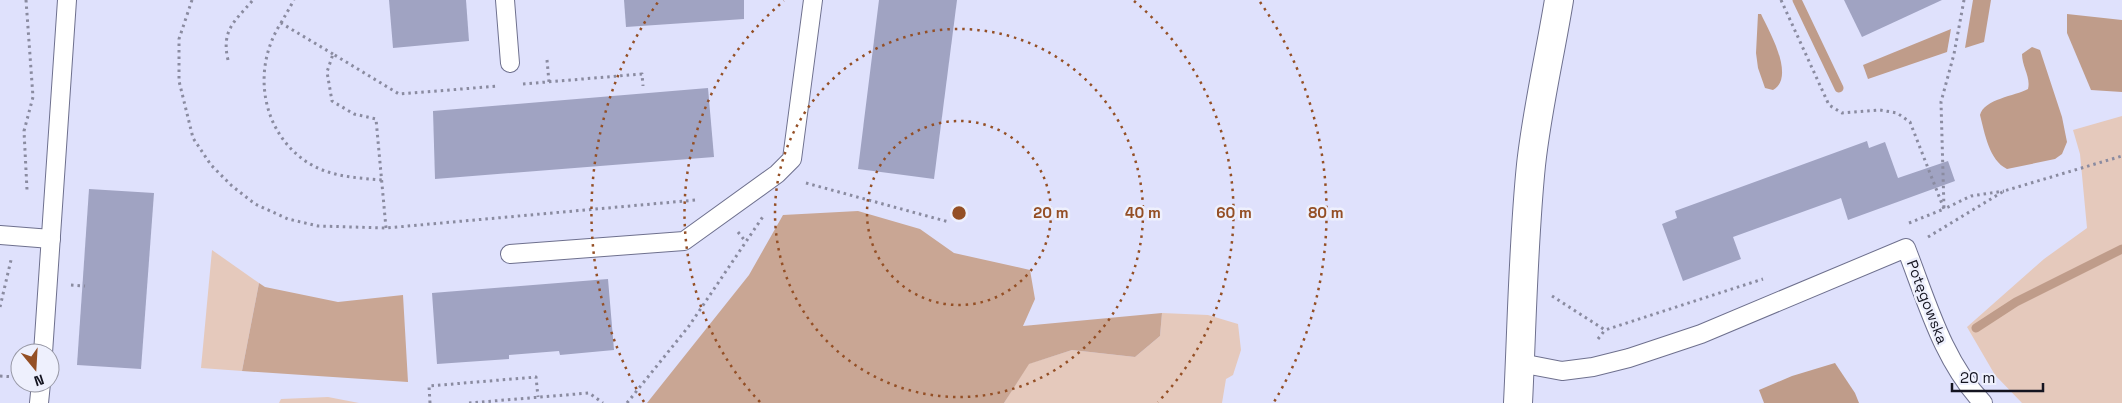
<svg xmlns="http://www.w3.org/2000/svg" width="2122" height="403" font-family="'Space Grotesk',sans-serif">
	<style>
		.green { fill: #e5c9bc }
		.forest { fill: #c9a694 }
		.water { fill: #bf9c8a }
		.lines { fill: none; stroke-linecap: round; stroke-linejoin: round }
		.stream { stroke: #bf9c8a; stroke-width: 9 }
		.building { fill: #a0a3c2 }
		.service-casing { stroke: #6e708e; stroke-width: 20 }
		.minor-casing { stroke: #6e708e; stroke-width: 30 }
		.path { stroke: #8a8ba0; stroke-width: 3; stroke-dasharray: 2.5 4; stroke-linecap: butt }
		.service { stroke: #fff; stroke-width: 18 }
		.minor { stroke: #fff; stroke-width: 28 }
		.ring { fill: none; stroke: #944f25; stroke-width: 2.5; stroke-dasharray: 2.5 5 }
		.labels { text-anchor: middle; stroke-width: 5; stroke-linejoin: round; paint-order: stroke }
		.street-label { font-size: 15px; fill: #141420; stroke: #eef0fd }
		.centre { fill: #944f25; stroke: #eef0fd; stroke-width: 2.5 }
		.ring-label { font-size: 15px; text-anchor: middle; font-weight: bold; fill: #944f25; stroke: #eef0fd; stroke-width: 5; stroke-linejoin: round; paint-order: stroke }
	</style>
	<rect width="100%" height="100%" fill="#dfe1fc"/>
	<g class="green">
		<path d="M 2122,116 L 2122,403 L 2022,403 L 1995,375 L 1967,327 L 2044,259 L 2087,228 L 2080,154 L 2073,130 Z"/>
		<path d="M 212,250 L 259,283 L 242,371 L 201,368 Z"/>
		<path d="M 1162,313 L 1208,315 L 1238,324 L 1241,350 L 1233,375 L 1226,379 L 1222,403 L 1004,403 L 1028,364 L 1072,350 L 1135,357 L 1160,336 Z"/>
		<path d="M 328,397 L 359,403 L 279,403 L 281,399 Z"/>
	</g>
	<g class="forest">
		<path d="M 858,211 L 920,229 L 954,253 L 1030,270 L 1035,299 L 1023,326 L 1162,313 L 1160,336 L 1135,357 L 1072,350 L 1029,364 L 1004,403 L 647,403 L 749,275 L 783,215 Z"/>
		<path d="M 259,283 L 265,287 L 338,302 L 403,295 L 408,382 L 242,371 Z"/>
	</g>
	<g class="water">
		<path d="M 1973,0 L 1991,0 L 1984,42 L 1965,48 Z"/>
		<path d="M 1758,14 L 1761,14 C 1769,31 1796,77 1773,90 L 1765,88 L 1758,68 L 1756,53 Z"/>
		<path d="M 2067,14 L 2122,20 L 2122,92 L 2091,90 L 2067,33 Z"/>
		<path d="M 1951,29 L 1947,52 L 1868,79 L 1863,65 Z"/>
		<path d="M 2032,47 L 2040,50 L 2062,117 L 2067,142 L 2062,154 L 2055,159 L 2007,169 C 1989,160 1985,134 1980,115 C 1984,99 2015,96 2028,89 C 2031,77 2022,67 2022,54 Z"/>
		<path d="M 1835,363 L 1855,393 L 1859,403 L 1764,403 L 1759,390 L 1792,376 Z"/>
	</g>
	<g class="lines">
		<g class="stream">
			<path d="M 1797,0 L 1839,88"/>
			<path d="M 1976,328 L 2016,302 L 2122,249"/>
		</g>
	</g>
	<g class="building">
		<path d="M 389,0 L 466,0 L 469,41 L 393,48 Z"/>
		<path d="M 624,0 L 744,0 L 744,19 L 626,27 Z"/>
		<path d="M 879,0 L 957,0 L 934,179 L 858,169 Z"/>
		<path d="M 1844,0 L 1942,0 L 1862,37 Z"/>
		<path d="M 708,88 L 714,157 L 435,179 L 433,111 Z"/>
		<path d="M 1867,141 L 1869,148 L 1885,142 L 1898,178 L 1948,161 L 1955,181 L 1848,220 L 1841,198 L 1733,237 L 1741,259 L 1683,281 L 1662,224 L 1677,218 L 1675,211 Z"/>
		<path d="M 89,189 L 154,193 L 141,369 L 77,365 Z"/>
		<path d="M 608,279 L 614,350 L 560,355 L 559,351 L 509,355 L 509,359 L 437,364 L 432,293 Z"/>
	</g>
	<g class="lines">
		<g class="service-casing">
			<g id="service">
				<path d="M 505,0 L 510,63"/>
				<path d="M 0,235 L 51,239"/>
				<path d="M 510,254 L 684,241 L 777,174 L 792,159 L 813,0"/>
				<path d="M 43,353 L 67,0"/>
				<path d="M 1520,363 L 1562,371 L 1593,367 L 1629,358 L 1701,334 L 1906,248 C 1927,302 1943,361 1983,403"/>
				<path d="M 39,403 L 41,383"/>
			</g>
		</g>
		<g class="minor-casing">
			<path id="minor" d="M 1518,403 C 1522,323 1523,244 1531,165 C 1537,110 1550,55 1559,0"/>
		</g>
		<g class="path">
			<path d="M 26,0 L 33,97 L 24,131 L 27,190"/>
			<path d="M 192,0 L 179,39 L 179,81 L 193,138 L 211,165 L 232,186 L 255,204 L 288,219 L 318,226 L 386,228 L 696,200"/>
			<path d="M 1781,0 L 1829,105 L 1842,113 L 1880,110 L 1897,113 L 1910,122 L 1944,209 L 1971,196 L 2004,191"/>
			<path d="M 281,23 L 294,0"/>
			<path d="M 333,54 L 281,23 C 251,69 261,134 310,164 C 332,177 358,178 383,180"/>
			<path d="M 228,60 C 221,30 235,21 253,0"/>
			<path d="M 547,60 L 549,82"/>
			<path d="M 523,84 L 642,74 L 643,86"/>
			<path d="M 806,183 L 949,222"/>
			<path d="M 1909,223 L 1944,209 L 1941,102 L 1954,54 L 1964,0"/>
			<path d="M 386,228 L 376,119 L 354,114 L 332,101 L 327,72 L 333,54 L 399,94 L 499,86"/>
			<path d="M 738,232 L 746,242"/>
			<path d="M 1928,237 L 2004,191 L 2122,156"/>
			<path d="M 71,285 L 85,286"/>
			<path d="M 1552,296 L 1605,330 L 1763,279"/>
			<path d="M 0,307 L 11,260"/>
			<path d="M 1598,339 L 1605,330"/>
			<path d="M 0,376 L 17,377"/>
			<path d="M 430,403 L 429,386 L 536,377 L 538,397"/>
			<path d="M 469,403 L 589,393 L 603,403"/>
			<path d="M 627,403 L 689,326 L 764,215"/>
		</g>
		<use href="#service" class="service"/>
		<use href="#minor" class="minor"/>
	</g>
	<g class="ring">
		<circle cx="959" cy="213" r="92"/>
		<circle cx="959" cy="213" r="184"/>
		<path d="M760 402A275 275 0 0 1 784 1M1134 1A275 275 0 0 1 1158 402"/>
		<path d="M644 402A367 367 0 0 1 658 2M1260 2A367 367 0 0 1 1274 402"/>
	</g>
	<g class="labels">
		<g class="street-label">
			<text transform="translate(1927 302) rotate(69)" y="5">Potęgowska</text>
		</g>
	</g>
	<circle cx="959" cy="213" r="8" class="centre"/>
	<g class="ring-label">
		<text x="1051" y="218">20 m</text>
		<text x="1143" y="218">40 m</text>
		<text x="1234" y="218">60 m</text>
		<text x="1326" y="218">80 m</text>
	</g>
	<g transform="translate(35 368) rotate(162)"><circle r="24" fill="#eef0fd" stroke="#9798a5"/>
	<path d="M0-4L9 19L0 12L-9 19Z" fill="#944f25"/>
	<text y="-8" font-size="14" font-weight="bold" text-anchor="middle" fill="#141420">N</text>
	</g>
	<path d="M1952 383v8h91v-8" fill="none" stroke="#141420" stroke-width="2.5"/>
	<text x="1960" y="383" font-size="15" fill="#141420" stroke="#eef0fd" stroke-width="4" paint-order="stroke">20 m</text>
</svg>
